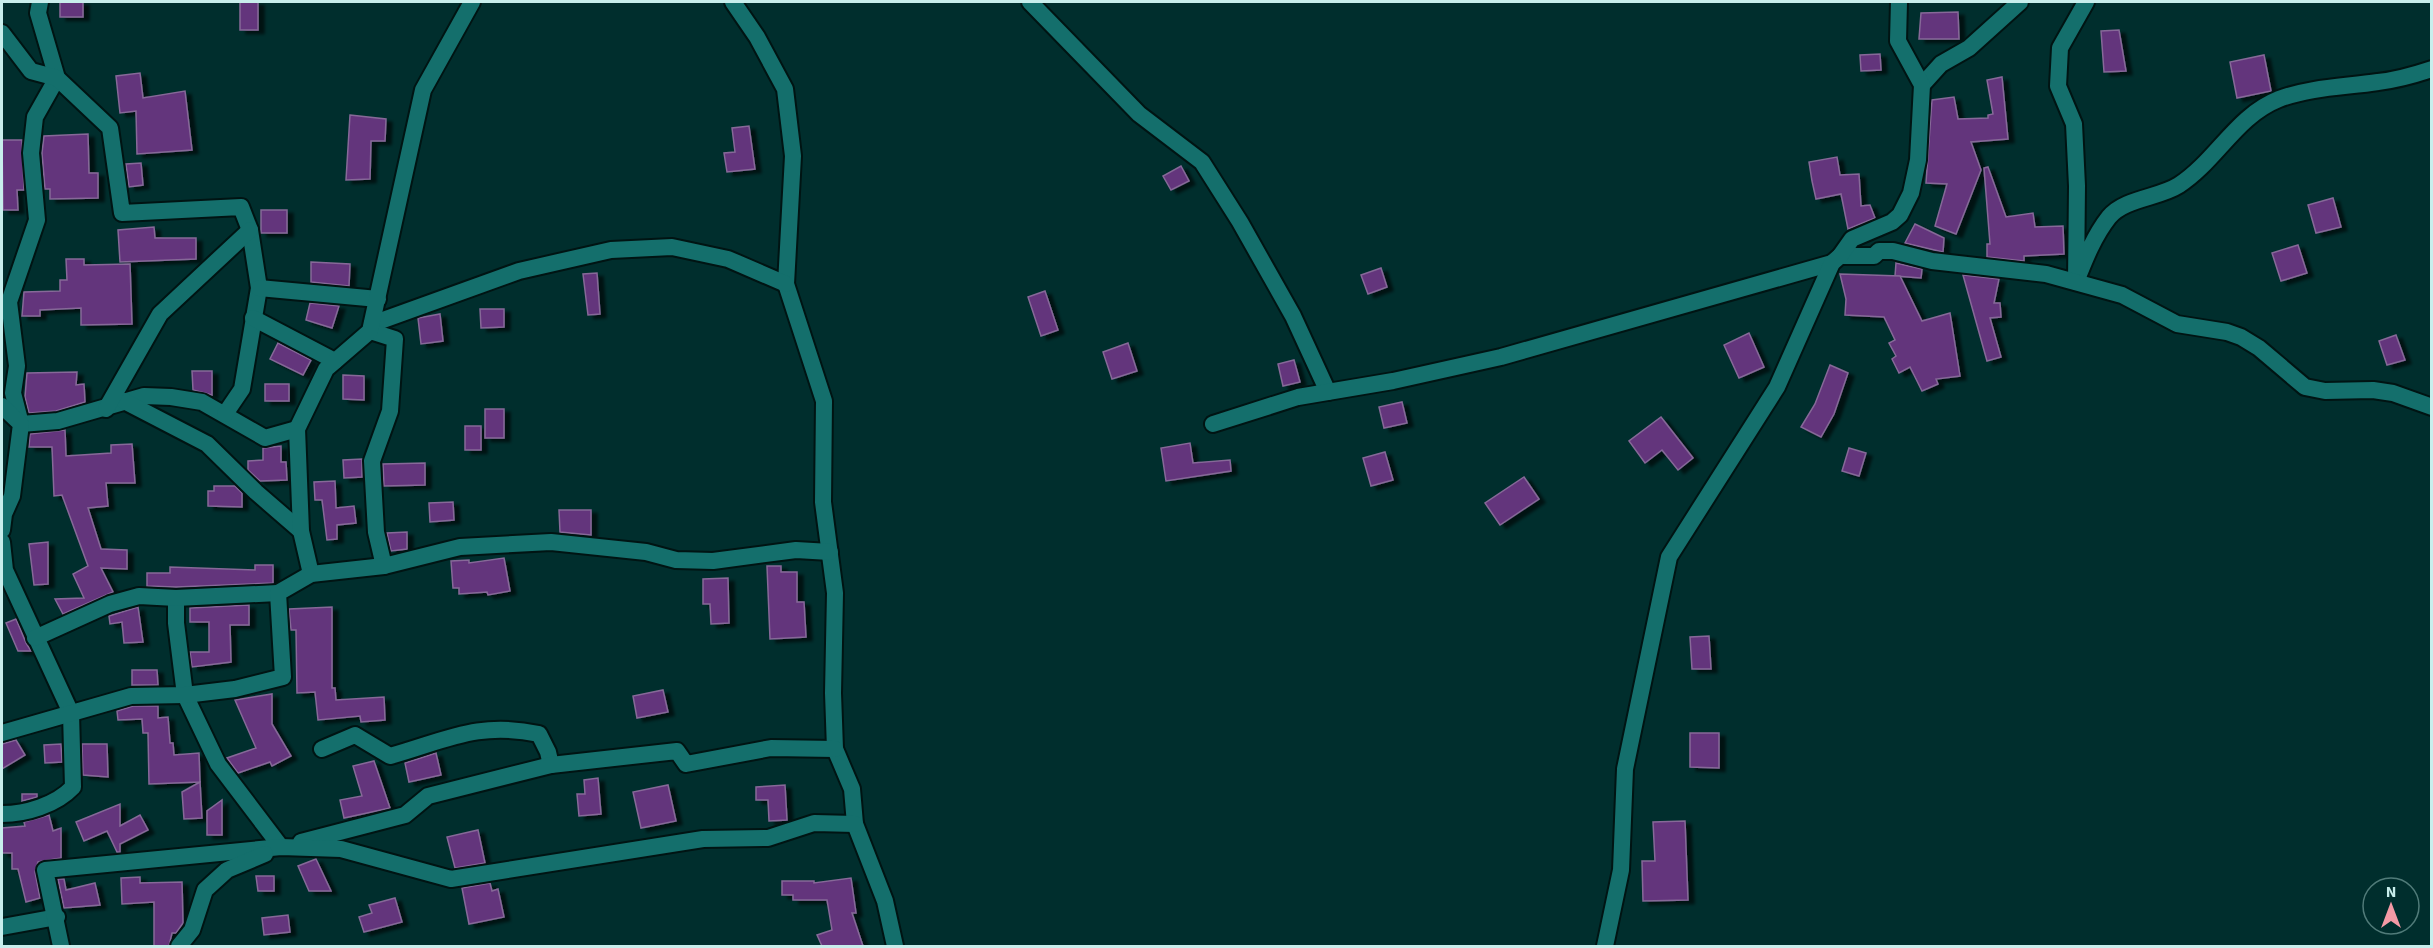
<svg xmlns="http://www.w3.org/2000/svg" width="2433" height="948" font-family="'Source Sans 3',sans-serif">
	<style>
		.building { fill: #63347c; stroke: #866998; stroke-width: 1.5; filter: url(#shadow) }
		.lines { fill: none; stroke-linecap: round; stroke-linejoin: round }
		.minor-casing { stroke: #001413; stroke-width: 20 }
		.minor { stroke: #146f6c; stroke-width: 16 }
	</style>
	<defs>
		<filter id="shadow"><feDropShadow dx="6" dy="3.5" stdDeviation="1.5" flood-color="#0009"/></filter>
	</defs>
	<rect width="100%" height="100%" fill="#002e2d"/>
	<g class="building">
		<rect x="60" y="2" width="23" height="15"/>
		<rect x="240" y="2" width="18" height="28"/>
		<path d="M 1958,12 L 1959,39 L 1919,39 L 1921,13 Z"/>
		<path d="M 2119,30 L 2126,71 L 2104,72 L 2101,31 Z"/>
		<path d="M 1880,54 L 1881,70 L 1861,71 L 1860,55 Z"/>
		<path d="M 2264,55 L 2271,91 L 2237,98 L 2230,62 Z"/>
		<path d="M 140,73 L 143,98 L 185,91 L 192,150 L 137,154 L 136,111 L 120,113 L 116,76 Z"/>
		<path d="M 2002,77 L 2008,139 L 1971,142 L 1981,170 L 1956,234 L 1935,226 L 1947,184 L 1926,183 L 1932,100 L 1954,97 L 1958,119 L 1988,118 L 1988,115 L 1993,114 L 1987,80 Z"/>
		<path d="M 350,115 L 386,119 L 385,141 L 371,141 L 370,179 L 346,180 Z"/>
		<path d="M 749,126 L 755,169 L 727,172 L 724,153 L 735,152 L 732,128 Z"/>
		<path d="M 88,134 L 89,173 L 98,173 L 98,198 L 50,199 L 50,189 L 45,189 L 42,153 L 44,136 Z"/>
		<path d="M 2,140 L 22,140 L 24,190 L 17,190 L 18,210 L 3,210 Z"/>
		<path d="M 1837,157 L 1840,175 L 1859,174 L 1861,206 L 1870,205 L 1875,218 L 1848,229 L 1841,194 L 1816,199 L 1812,181 L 1809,162 Z"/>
		<path d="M 141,163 L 143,185 L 129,187 L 126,164 Z"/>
		<path d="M 1181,166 L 1189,181 L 1171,190 L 1163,176 Z"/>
		<path d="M 1988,167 L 2006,217 L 2033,213 L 2035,227 L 2063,226 L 2064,254 L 2024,256 L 2024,261 L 1987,257 L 1987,244 L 1990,244 L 1984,168 Z"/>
		<path d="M 2333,198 L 2341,227 L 2316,233 L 2308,205 Z"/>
		<rect x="261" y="210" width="26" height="23"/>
		<path d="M 1915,224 L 1944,238 L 1943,252 L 1905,243 Z"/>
		<path d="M 154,227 L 155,238 L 196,238 L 196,259 L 120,262 L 118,230 Z"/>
		<path d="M 2298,245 L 2307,273 L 2281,281 L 2272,253 Z"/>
		<path d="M 66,259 L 84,259 L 84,265 L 130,264 L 132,324 L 81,325 L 81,308 L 40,310 L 40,316 L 22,316 L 24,292 L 60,291 L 60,280 L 67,280 Z"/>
		<path d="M 311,262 L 350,264 L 349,286 L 311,282 Z"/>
		<path d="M 1896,263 L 1922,269 L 1921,278 L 1895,276 Z"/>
		<path d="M 1381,268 L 1387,287 L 1368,294 L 1361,275 Z"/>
		<path d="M 597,273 L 600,314 L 588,315 L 583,274 Z"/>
		<path d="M 1840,274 L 1900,276 L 1922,321 L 1950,313 L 1960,376 L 1936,379 L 1938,384 L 1922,391 L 1910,367 L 1899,373 L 1892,359 L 1896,356 L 1889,343 L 1895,340 L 1884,317 L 1845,315 L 1846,299 Z"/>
		<path d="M 1963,275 L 1999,279 L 1994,303 L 2000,303 L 2001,317 L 1990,318 L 2001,357 L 1987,361 Z"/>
		<path d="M 1045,291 L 1058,330 L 1041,336 L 1028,297 Z"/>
		<path d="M 310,303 L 339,306 L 332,328 L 306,320 Z"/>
		<path d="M 480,309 L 504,309 L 504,327 L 481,328 Z"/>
		<path d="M 440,314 L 443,341 L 421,344 L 418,318 Z"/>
		<path d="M 1749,333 L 1764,367 L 1739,378 L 1724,345 Z"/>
		<path d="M 2396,335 L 2405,360 L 2387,365 L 2379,341 Z"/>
		<path d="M 278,343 L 311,360 L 303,375 L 270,359 Z"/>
		<path d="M 1128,343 L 1137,371 L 1112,379 L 1103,352 Z"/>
		<path d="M 1294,360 L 1300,382 L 1283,386 L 1278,364 Z"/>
		<path d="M 1830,365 L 1848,373 L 1834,414 L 1821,437 L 1801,427 L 1815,404 Z"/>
		<path d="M 192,371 L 212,371 L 212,395 L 193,390 Z"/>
		<path d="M 77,372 L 76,385 L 84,384 L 85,402 L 56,411 L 29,413 L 25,397 L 27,373 Z"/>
		<path d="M 343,375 L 364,376 L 364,400 L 343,399 Z"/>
		<rect x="265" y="384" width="24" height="17"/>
		<path d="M 1402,402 L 1407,423 L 1384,428 L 1379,407 Z"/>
		<rect x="485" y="409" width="19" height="29"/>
		<path d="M 1661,417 L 1693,458 L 1678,470 L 1662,450 L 1645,463 L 1629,441 Z"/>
		<rect x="465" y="426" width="16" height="24"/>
		<path d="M 65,430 L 66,456 L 111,453 L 111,445 L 132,444 L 135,483 L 106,483 L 108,506 L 88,508 L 101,549 L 127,550 L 127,569 L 101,568 L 113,592 L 63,614 L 55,599 L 84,598 L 73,574 L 88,566 L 62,495 L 54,496 L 52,447 L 29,447 L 30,434 Z"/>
		<path d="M 1190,443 L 1193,463 L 1230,460 L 1231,471 L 1166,481 L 1161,448 Z"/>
		<path d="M 281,446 L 281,462 L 286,462 L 287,480 L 260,481 L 248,470 L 248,461 L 263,460 L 263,448 Z"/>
		<path d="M 1849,448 L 1866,453 L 1859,476 L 1842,471 Z"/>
		<path d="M 1385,452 L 1393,480 L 1371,486 L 1363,458 Z"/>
		<path d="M 362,459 L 362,477 L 344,478 L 343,460 Z"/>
		<path d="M 425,463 L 425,485 L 384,486 L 383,464 Z"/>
		<path d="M 1524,477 L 1539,499 L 1500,525 L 1485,503 Z"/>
		<path d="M 335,481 L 336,508 L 354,506 L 356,523 L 337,525 L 337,539 L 327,540 L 322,500 L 315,500 L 314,482 Z"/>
		<path d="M 214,486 L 235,486 L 242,493 L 242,507 L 208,506 L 208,491 L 214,491 Z"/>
		<path d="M 453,502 L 454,520 L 430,522 L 429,503 Z"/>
		<path d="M 559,510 L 591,510 L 591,535 L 560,532 Z"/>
		<path d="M 407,532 L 407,549 L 391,551 L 387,533 Z"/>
		<path d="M 48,542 L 48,584 L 34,585 L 29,544 Z"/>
		<path d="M 504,558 L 510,591 L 488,595 L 487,592 L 459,594 L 459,588 L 453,588 L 451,561 L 469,560 L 469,563 Z"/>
		<path d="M 255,565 L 273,565 L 273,583 L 176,587 L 147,586 L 147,573 L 170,573 L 170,567 L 255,570 Z"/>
		<path d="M 767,566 L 781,566 L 781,572 L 797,572 L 797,602 L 804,602 L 806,637 L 770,639 Z"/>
		<path d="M 728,578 L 729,623 L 711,624 L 710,604 L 703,604 L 703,579 Z"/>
		<path d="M 249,605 L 249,625 L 230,625 L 231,662 L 192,667 L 190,652 L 209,652 L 209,622 L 190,622 L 190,608 Z"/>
		<path d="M 138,607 L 143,642 L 124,643 L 122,622 L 110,624 L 109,616 Z"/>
		<path d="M 332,607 L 332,688 L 335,688 L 336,700 L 384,697 L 385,720 L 361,722 L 360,716 L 318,720 L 315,692 L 297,693 L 296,630 L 291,630 L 289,609 Z"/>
		<path d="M 16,619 L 26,643 L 31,651 L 18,651 L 6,623 Z"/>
		<path d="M 1709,636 L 1711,669 L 1692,669 L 1690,637 Z"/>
		<path d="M 132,670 L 157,670 L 158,685 L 132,685 Z"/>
		<path d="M 663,690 L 668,712 L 637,718 L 633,696 Z"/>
		<path d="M 272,694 L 272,724 L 291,756 L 272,766 L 270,762 L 238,773 L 227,758 L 256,748 L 235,700 Z"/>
		<path d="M 133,706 L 158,706 L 158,718 L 168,717 L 170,743 L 173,743 L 174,755 L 199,753 L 200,782 L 149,784 L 148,733 L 143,733 L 142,719 L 118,720 L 117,711 Z"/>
		<path d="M 1690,733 L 1719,733 L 1719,768 L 1690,767 Z"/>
		<path d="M 16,740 L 25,755 L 2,769 L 2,744 Z"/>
		<path d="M 61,744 L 62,762 L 45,763 L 44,745 Z"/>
		<path d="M 82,744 L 107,744 L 108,777 L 83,775 Z"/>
		<path d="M 436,753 L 441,775 L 409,782 L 405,763 Z"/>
		<path d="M 374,761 L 390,808 L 344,818 L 340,800 L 362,796 L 353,766 Z"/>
		<path d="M 598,778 L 601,814 L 579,816 L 577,794 L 585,794 L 584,780 Z"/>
		<path d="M 200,782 L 202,818 L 184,819 L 182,792 Z"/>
		<path d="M 668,785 L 676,821 L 641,828 L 633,792 Z"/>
		<path d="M 785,785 L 787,820 L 769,821 L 768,800 L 756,800 L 756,787 Z"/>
		<path d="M 22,794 L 37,794 L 37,797 L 22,801 Z"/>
		<path d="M 222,800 L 222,835 L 207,835 L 207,811 Z"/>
		<path d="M 120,804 L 120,826 L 140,815 L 148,830 L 120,844 L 120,852 L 117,852 L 107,831 L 84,841 L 76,822 Z"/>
		<path d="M 49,815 L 53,831 L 61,828 L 61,858 L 38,862 L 35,872 L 40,898 L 26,902 L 18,869 L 12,869 L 12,853 L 2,853 L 2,828 L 25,826 L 24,822 Z"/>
		<path d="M 1685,821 L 1688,900 L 1643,901 L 1642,861 L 1655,861 L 1653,822 Z"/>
		<path d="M 478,830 L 485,863 L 455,868 L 447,837 Z"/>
		<path d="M 316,859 L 331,891 L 309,891 L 298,866 Z"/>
		<path d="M 256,876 L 274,876 L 274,891 L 258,891 Z"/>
		<path d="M 140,877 L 140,883 L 182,882 L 183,923 L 176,933 L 172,933 L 169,946 L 154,946 L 154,902 L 122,904 L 121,878 Z"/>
		<path d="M 851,878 L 856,913 L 852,913 L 863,946 L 822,946 L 817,935 L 832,930 L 827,900 L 793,900 L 793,895 L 782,895 L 782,881 L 814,881 L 814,883 Z"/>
		<path d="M 58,879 L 64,879 L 66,890 L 95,883 L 100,905 L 64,908 Z"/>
		<path d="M 490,883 L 492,891 L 498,889 L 504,917 L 469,924 L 462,888 Z"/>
		<path d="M 395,898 L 402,922 L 364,932 L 359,917 L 372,913 L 369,905 Z"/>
		<path d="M 288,915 L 290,932 L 264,935 L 262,918 Z"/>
	</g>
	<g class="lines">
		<g class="minor-casing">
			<g id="minor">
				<path d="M 40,2 L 38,13 L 57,78 L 35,117 L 31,153 L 37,220 L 9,302 L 17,366 L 13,393 L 21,424 L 58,421 L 144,396 L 171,397 L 202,402 L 265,438 L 297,429"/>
				<path d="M 733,2 L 757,37 L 785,89 L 793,156 L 786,284 L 824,401 L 823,502 L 835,593 L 833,693 L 835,749 L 852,789 L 855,824 L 885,901 L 895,946"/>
				<path d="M 1030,2 L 1139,114 L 1202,162 L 1240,222 L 1293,316 L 1328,392"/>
				<path d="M 2086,2 L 2060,48 L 2058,86 L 2074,124 L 2077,186 L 2076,282 C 2085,259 2094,236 2109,217 C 2125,198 2159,198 2179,185 C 2217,160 2236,116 2279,99 C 2311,87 2345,87 2378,82 C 2397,80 2414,75 2432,69"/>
				<path d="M 2,33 L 31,71 L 57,78 L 110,128 L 122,213 L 241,207 L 250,230 L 259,288 L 242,389 L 225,414"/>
				<path d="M 1922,85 L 1941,64 L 1969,48 L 2020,2"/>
				<path d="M 1840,256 L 1874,256 L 1879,251 L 1893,251 L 1932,261 L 2046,274 L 2122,295 L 2177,324 L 2227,332 L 2241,337 L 2259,348 L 2305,387 L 2325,391 L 2373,390 L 2393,393 L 2432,407"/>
				<path d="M 259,288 L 378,299"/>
				<path d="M 253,318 L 335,361"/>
				<path d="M 372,324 L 519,271 L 611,250 L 672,247 L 728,259 L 786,284"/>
				<path d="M 370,331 L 395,339 L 390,411 L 372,461 L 376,532 L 384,566"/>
				<path d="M 124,401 L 207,444 L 256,492 L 301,531"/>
				<path d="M 2,406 L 21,424 L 12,496 L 4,514 L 2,530"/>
				<path d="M 106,409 L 160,314 L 250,230"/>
				<path d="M 1213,424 L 1298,397 L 1393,381 L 1501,357 L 1832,263"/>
				<path d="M 2,542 L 5,570 L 71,713 L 73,787 C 56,805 26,814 2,814"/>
				<path d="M 311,574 L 301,531 L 297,429 L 326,369 L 370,331 L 423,90 L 472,2"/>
				<path d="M 176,598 L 176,623 L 185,695 L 218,764 L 281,847"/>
				<path d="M 35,638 L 110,604 L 139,596 L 176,598 L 278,593"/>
				<path d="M 2,733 L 131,696 L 185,695 L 235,689 L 283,677 L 278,593 L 311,574 L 384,566 L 460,547 L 551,542 L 646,552 L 676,560 L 713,561 L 796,550 L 830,552"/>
				<path d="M 322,749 L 355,735 L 390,756 C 447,740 478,721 539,734 L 548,752 L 551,765"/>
				<path d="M 301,842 L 405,815 L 428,796 L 551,765 L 677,751 L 686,764 L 771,748 L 835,749"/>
				<path d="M 2,927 L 57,917"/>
				<path d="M 61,946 L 45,870 L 281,847 L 341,849 L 451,879 L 703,839 L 768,838 L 814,823 L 855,824"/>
				<path d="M 179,946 L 192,930 L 205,890 L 227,870 L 265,854"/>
				<path d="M 1605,946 L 1621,870 L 1625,769 L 1669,557 L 1777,387 L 1832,263 L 1840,256 L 1852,239 L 1892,222 L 1900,215 L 1911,193 L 1918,160 L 1922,85 L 1898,41 L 1899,2"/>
			</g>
		</g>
		<use href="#minor" class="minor"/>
	</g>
	<rect width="2433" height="948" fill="none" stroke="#c8eeec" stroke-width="6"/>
	<g transform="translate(2391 906)"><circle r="28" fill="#002e2d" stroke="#507b79" stroke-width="1.5"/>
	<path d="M0-4.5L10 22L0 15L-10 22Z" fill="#f49aa5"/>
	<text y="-9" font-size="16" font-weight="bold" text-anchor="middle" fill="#c8eeec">N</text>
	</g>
</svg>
